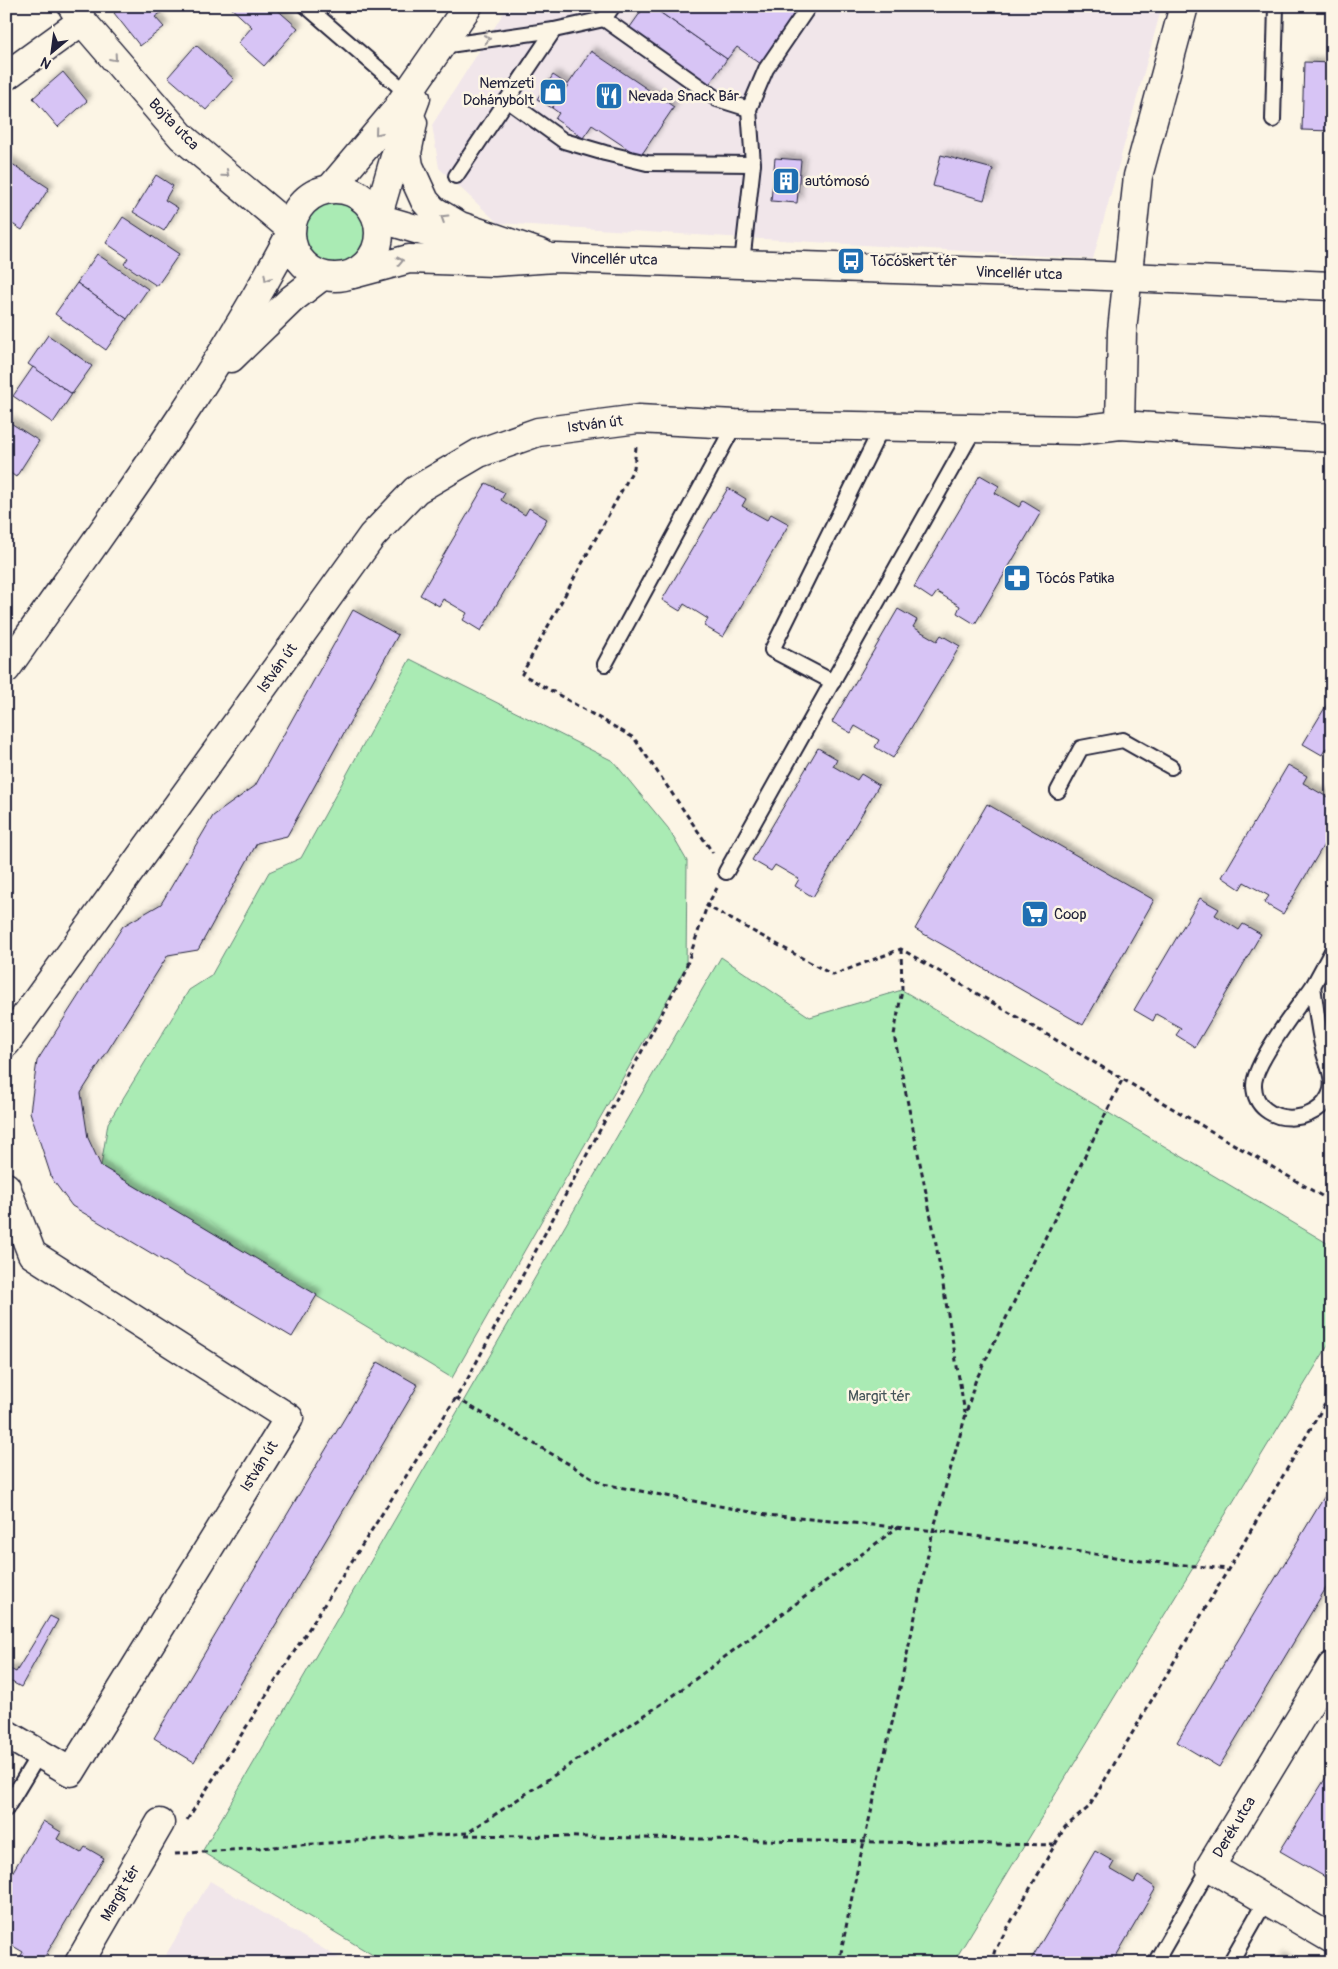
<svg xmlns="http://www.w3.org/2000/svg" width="1338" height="1969" font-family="Pangolin,sans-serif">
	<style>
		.built { fill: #f1e6ea }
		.green { fill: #aaebb4; stroke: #668678 }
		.building { fill: #d7c4f5; stroke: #22223b; filter: url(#shadow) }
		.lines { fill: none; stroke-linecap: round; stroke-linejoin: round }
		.lane-casing { stroke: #22223b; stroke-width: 18 }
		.street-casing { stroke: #22223b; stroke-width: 31 }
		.secondary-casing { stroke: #22223b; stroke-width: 31 }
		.path { stroke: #22223b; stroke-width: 3; stroke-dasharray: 5 4; stroke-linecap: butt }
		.lane { stroke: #fcf5e5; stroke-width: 14 }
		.street { stroke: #fcf5e5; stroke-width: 28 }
		.secondary { stroke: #fcf5e5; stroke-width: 28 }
		.oneway { stroke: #9a9698 }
		.labels { text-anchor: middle; stroke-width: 5; stroke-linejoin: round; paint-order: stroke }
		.poi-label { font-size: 15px; fill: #22223b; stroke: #fcf5e5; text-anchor: start }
		.street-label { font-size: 15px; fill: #22223b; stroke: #fcf5e5 }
		.park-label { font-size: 15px; fill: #445459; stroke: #fcf5e5 }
	</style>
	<defs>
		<filter id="shadow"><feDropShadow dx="4.5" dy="-4.5" stdDeviation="2.5" flood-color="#0004"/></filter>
	</defs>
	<rect width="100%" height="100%" fill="#fcf5e5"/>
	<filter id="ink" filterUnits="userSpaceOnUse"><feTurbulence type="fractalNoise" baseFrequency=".02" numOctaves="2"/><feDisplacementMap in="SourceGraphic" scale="10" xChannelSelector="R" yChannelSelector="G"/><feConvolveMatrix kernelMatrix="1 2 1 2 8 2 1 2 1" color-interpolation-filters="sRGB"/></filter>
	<g filter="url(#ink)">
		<g class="built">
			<path d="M 508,6 L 1162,6 L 1093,259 L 498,223 L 439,168 L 432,125 Z"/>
			<path d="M 210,1881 L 347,1963 L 161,1963 Z"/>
		</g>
		<g class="green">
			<circle cx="335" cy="231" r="32"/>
			<path d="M 410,659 L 613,761 L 668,828 L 687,861 L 686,967 L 452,1378 L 101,1166 L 108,1123 L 189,990 L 211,976 L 269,872 L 301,858 Z"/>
			<path d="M 721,957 L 810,1017 L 902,990 L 1332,1246 L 1332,1339 L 953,1963 L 386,1963 L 202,1852 Z"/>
		</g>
		<g class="building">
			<path d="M 123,6 L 157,6 L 162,12 L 155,17 L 164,27 L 140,46 L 114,13 Z"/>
			<path d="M 229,6 L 273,6 L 298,28 L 264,66 L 238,43 L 252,27 Z"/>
			<path d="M 645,6 L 651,6 L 727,59 L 708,86 L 628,30 Z"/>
			<path d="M 651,6 L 802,6 L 761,64 L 737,47 L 727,59 Z"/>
			<path d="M 196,45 L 234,79 L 206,110 L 168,77 Z"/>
			<path d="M 591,51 L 674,107 L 640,157 L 592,125 L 583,138 L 555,119 L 559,113 L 552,108 Z"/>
			<path d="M 1304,62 L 1332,63 L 1332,131 L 1302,130 Z"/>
			<path d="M 63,72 L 87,101 L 58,127 L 33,98 Z"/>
			<path d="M 553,75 L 568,85 L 552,108 L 537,99 Z"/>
			<path d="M 941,155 L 993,169 L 984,200 L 933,186 Z"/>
			<path d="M 775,158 L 801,160 L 797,203 L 771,201 Z"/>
			<path d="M 6,160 L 49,188 L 22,230 L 6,220 Z"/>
			<path d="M 156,175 L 173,186 L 165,200 L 178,208 L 164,231 L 133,212 Z"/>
			<path d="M 123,217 L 179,254 L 157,286 L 124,264 L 128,258 L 106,243 Z"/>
			<path d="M 97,254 L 148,289 L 127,319 L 77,283 Z"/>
			<path d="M 77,283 L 127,319 L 106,350 L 55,314 Z"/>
			<path d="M 48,335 L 92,366 L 72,394 L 28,364 Z"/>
			<path d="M 33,367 L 72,394 L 53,423 L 13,396 Z"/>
			<path d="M 6,420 L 39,441 L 16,477 L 6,470 Z"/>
			<path d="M 980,475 L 999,486 L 995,493 L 1019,507 L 1023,501 L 1041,512 L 975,624 L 957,613 L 960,606 L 937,592 L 932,599 L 914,587 Z"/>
			<path d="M 486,483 L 505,493 L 501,500 L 525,515 L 529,508 L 547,519 L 481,631 L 463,620 L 467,613 L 443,599 L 439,606 L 420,595 Z"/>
			<path d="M 728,488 L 746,499 L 742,506 L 767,520 L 771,514 L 789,524 L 723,637 L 704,626 L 708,619 L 684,604 L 680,611 L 662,600 Z"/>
			<path d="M 898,609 L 917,620 L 913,627 L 937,641 L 941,635 L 960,646 L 893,758 L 875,747 L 879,740 L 855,726 L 851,733 L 832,722 Z"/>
			<path d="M 353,610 L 398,635 L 287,836 L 257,843 L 198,950 L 168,955 L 81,1093 L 88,1138 L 101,1166 L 317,1295 L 292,1337 L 72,1206 L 52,1179 L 30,1112 L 37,1061 L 123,926 L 161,904 L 213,816 L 255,786 Z"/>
			<path d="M 1332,696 L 1332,752 L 1326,748 L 1322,755 L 1303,744 Z"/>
			<path d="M 818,748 L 837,759 L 833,766 L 857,780 L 861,774 L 879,785 L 813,897 L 795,886 L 799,879 L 775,865 L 771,871 L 752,860 Z"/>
			<path d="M 1288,765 L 1307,776 L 1303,783 L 1327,797 L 1332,792 L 1332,831 L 1283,914 L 1264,903 L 1269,896 L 1244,882 L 1240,889 L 1222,877 Z"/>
			<path d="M 987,804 L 1154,900 L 1083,1025 L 915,929 Z"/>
			<path d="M 1200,898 L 1219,909 L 1215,915 L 1239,930 L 1243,924 L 1261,934 L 1195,1047 L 1176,1035 L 1181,1028 L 1156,1014 L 1153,1021 L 1134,1010 Z"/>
			<path d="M 378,1362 L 418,1385 L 194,1762 L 154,1738 Z"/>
			<path d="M 1332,1484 L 1332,1578 L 1219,1767 L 1177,1742 Z"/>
			<path d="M 50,1616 L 58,1620 L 21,1687 L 6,1679 L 6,1667 L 16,1672 Z"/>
			<path d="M 1332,1768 L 1332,1881 L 1280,1851 Z"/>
			<path d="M 43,1821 L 61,1832 L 57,1839 L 81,1853 L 85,1847 L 104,1858 L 41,1963 L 25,1963 L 19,1959 L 23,1952 L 6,1942 L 6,1883 Z"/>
			<path d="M 1095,1851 L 1114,1862 L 1110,1869 L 1134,1883 L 1138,1876 L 1156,1888 L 1112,1963 L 1029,1963 Z"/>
			<path d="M 1279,1956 L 1289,1963 L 1275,1963 Z"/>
		</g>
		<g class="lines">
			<g class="lane-casing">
				<g id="lane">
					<path d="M 306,6 L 408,94"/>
					<path d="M 604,19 L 717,99 L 749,109"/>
					<path d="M 554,30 L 507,100 L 564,141 L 605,153 L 647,163 L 753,164"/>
					<path d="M 442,46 L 554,30 L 604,19 L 613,6"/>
					<path d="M 1273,120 L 1276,6"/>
					<path d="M 456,176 L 507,100"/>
					<path d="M 742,263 L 753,164 L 749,109 L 766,69 L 809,6"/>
					<path d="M 605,664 L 735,424"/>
					<path d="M 833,682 L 772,650 L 882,427"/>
					<path d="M 1058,791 L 1081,748 L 1123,740 L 1171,767"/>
					<path d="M 726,872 L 974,429"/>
					<path d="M 1313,986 C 1316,1007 1318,1029 1323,1049 C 1326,1063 1334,1075 1331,1090 C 1321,1127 1256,1128 1254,1086 C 1253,1064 1299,1005 1313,986 Z"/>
					<path d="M 1313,986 L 1332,951"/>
					<path d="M 6,1809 L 39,1754"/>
					<path d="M 1155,1963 L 1210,1867"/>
					<path d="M 1230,1963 L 1266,1900"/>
				</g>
			</g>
			<g class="street-casing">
				<g id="street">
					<path d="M 72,6 L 82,21 L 182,137 L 290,228"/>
					<path d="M 6,76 L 82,21"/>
					<path d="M 413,123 L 407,153 L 409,166 L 425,201 L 433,210 L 460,226 L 542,254"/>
					<path d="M 377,218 C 409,226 440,238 473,244"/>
					<path d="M 353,274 L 409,259 L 494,262 L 555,258 L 1082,275 L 1332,286"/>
					<path d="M 1120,425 L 1122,331 L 1138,176 L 1184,6"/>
					<path d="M 6,1043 L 372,536 L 416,490 L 479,453 L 538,432 L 638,419 L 735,424 L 1078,430 L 1120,425 L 1332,438"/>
					<path d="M 6,1187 L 32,1254 L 289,1418 L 71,1772 L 6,1734"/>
					<path d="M 1332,1666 L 1210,1867 L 1332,1939"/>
					<path d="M 79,1963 L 160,1823"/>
				</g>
			</g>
			<g class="secondary-casing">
				<g id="secondary">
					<circle cx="335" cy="233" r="44"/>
					<path d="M 330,189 L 394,113 L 468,6"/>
					<path d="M 377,218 L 399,143 L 416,98"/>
					<path d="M 231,358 L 292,299 L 322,276"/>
					<path d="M 6,669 C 105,527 210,388 290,235"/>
				</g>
			</g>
			<g class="path">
				<path d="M 636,447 L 634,468 L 522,674 L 634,738 L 713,853"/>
				<path d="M 717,888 L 707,906 L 833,975 L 901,949 L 1332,1202"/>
				<path d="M 901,949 L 902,990 L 894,1035 L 933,1227 L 965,1413"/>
				<path d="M 456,1398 L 603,1484 L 767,1515 L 947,1532 L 1141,1561 L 1228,1569"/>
				<path d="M 187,1820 L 466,1382 L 685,970 L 707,906"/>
				<path d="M 465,1835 L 1055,1845"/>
				<path d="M 175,1854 L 467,1833 L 666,1701 L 898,1527"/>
				<path d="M 839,1963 L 857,1871 L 897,1702 L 933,1531 L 975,1382 L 1122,1080"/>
				<path d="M 991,1963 L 995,1950 L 1065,1827 L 1089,1807 L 1332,1392"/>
			</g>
			<use href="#lane" class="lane"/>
			<use href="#street" class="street"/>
			<use href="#secondary" class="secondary"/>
		</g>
		<defs><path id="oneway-chevron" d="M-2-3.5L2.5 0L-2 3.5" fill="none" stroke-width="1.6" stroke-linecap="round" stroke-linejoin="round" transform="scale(1.25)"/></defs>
		<g class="oneway">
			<use href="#oneway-chevron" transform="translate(487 39) rotate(-8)"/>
			<use href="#oneway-chevron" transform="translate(114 58) rotate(49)"/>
			<use href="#oneway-chevron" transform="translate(378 132) rotate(130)"/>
			<use href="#oneway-chevron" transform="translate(226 174) rotate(40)"/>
			<use href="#oneway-chevron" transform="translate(444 218) rotate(-148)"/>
			<use href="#oneway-chevron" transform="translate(400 261) rotate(-12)"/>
			<use href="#oneway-chevron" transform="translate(267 278) rotate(119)"/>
		</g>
	</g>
	<defs>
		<g id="shop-square" transform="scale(1.4375)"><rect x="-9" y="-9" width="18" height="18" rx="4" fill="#1f6fb2" stroke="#fcf5e5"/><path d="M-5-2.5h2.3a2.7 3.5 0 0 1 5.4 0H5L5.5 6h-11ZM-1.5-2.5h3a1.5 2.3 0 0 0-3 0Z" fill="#fff"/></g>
		<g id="restaurant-square" transform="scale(1.4375)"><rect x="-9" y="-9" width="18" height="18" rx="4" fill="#1f6fb2" stroke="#fcf5e5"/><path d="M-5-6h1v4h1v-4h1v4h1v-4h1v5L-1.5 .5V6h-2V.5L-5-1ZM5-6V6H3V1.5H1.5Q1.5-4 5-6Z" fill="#fff"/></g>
		<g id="building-square" transform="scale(1.4375)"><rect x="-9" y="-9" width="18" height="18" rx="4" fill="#1f6fb2" stroke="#fcf5e5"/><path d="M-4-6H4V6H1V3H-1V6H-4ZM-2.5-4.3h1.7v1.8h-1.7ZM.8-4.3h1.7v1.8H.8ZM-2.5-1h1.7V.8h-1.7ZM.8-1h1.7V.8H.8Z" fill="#fff"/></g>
		<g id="bus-square" transform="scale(1.4375)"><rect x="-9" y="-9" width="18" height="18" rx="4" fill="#1f6fb2" stroke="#fcf5e5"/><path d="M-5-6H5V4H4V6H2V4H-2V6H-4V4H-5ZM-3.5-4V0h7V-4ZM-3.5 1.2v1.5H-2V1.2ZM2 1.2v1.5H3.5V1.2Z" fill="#fff"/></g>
		<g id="pharmacy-square" transform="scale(1.4375)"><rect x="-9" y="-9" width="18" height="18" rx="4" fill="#1f6fb2" stroke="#fcf5e5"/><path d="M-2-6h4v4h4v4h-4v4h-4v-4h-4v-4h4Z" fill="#fff"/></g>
		<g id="supermarket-square" transform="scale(1.4375)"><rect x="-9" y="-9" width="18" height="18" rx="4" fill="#1f6fb2" stroke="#fcf5e5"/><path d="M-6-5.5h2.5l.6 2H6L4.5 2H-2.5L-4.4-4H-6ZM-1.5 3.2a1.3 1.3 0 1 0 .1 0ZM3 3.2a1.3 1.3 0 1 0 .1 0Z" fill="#fff"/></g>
	</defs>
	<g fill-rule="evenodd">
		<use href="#shop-square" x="553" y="92"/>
		<use href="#restaurant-square" x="609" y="96"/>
		<use href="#building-square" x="786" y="181"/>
		<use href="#bus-square" x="851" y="261"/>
		<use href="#pharmacy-square" x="1017" y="578"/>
		<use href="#supermarket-square" x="1035" y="914"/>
	</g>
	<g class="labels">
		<g class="poi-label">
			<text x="534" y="88" text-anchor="end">Nemzeti<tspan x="534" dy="17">Dohánybolt</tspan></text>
			<text x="628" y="101">Nevada Snack Bár</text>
			<text x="805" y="186">autómosó</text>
			<text x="870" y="266">Tócóskert tér</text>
			<text x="1036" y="583">Tócós Patika</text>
			<text x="1054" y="919">Coop</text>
		</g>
		<g class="street-label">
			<text transform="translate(174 124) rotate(46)" y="5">Bojta utca</text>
			<text transform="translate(614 259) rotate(1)" y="5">Vincellér utca</text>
			<text transform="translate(1019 273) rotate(2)" y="5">Vincellér utca</text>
			<text transform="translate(595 424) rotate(-7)" y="5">István út</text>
			<text transform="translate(277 668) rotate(-54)" y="5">István út</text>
			<text transform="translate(259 1466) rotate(-58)" y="5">István út</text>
			<text transform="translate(1234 1827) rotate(-59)" y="5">Derék utca</text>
			<text transform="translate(120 1893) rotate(-60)" y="5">Margit tér</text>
		</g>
		<g class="park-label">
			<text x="879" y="1401">Margit tér</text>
		</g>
	</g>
	<rect width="1338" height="1969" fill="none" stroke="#fcf5e5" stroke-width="25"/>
	<rect x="12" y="12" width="1313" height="1944" fill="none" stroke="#22223b" stroke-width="2" filter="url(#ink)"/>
	<g transform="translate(52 52) rotate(209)" stroke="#fcf5e5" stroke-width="4" paint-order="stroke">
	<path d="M0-4L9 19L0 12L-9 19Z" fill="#22223b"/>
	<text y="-8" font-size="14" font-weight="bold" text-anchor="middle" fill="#22223b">N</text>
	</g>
</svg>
